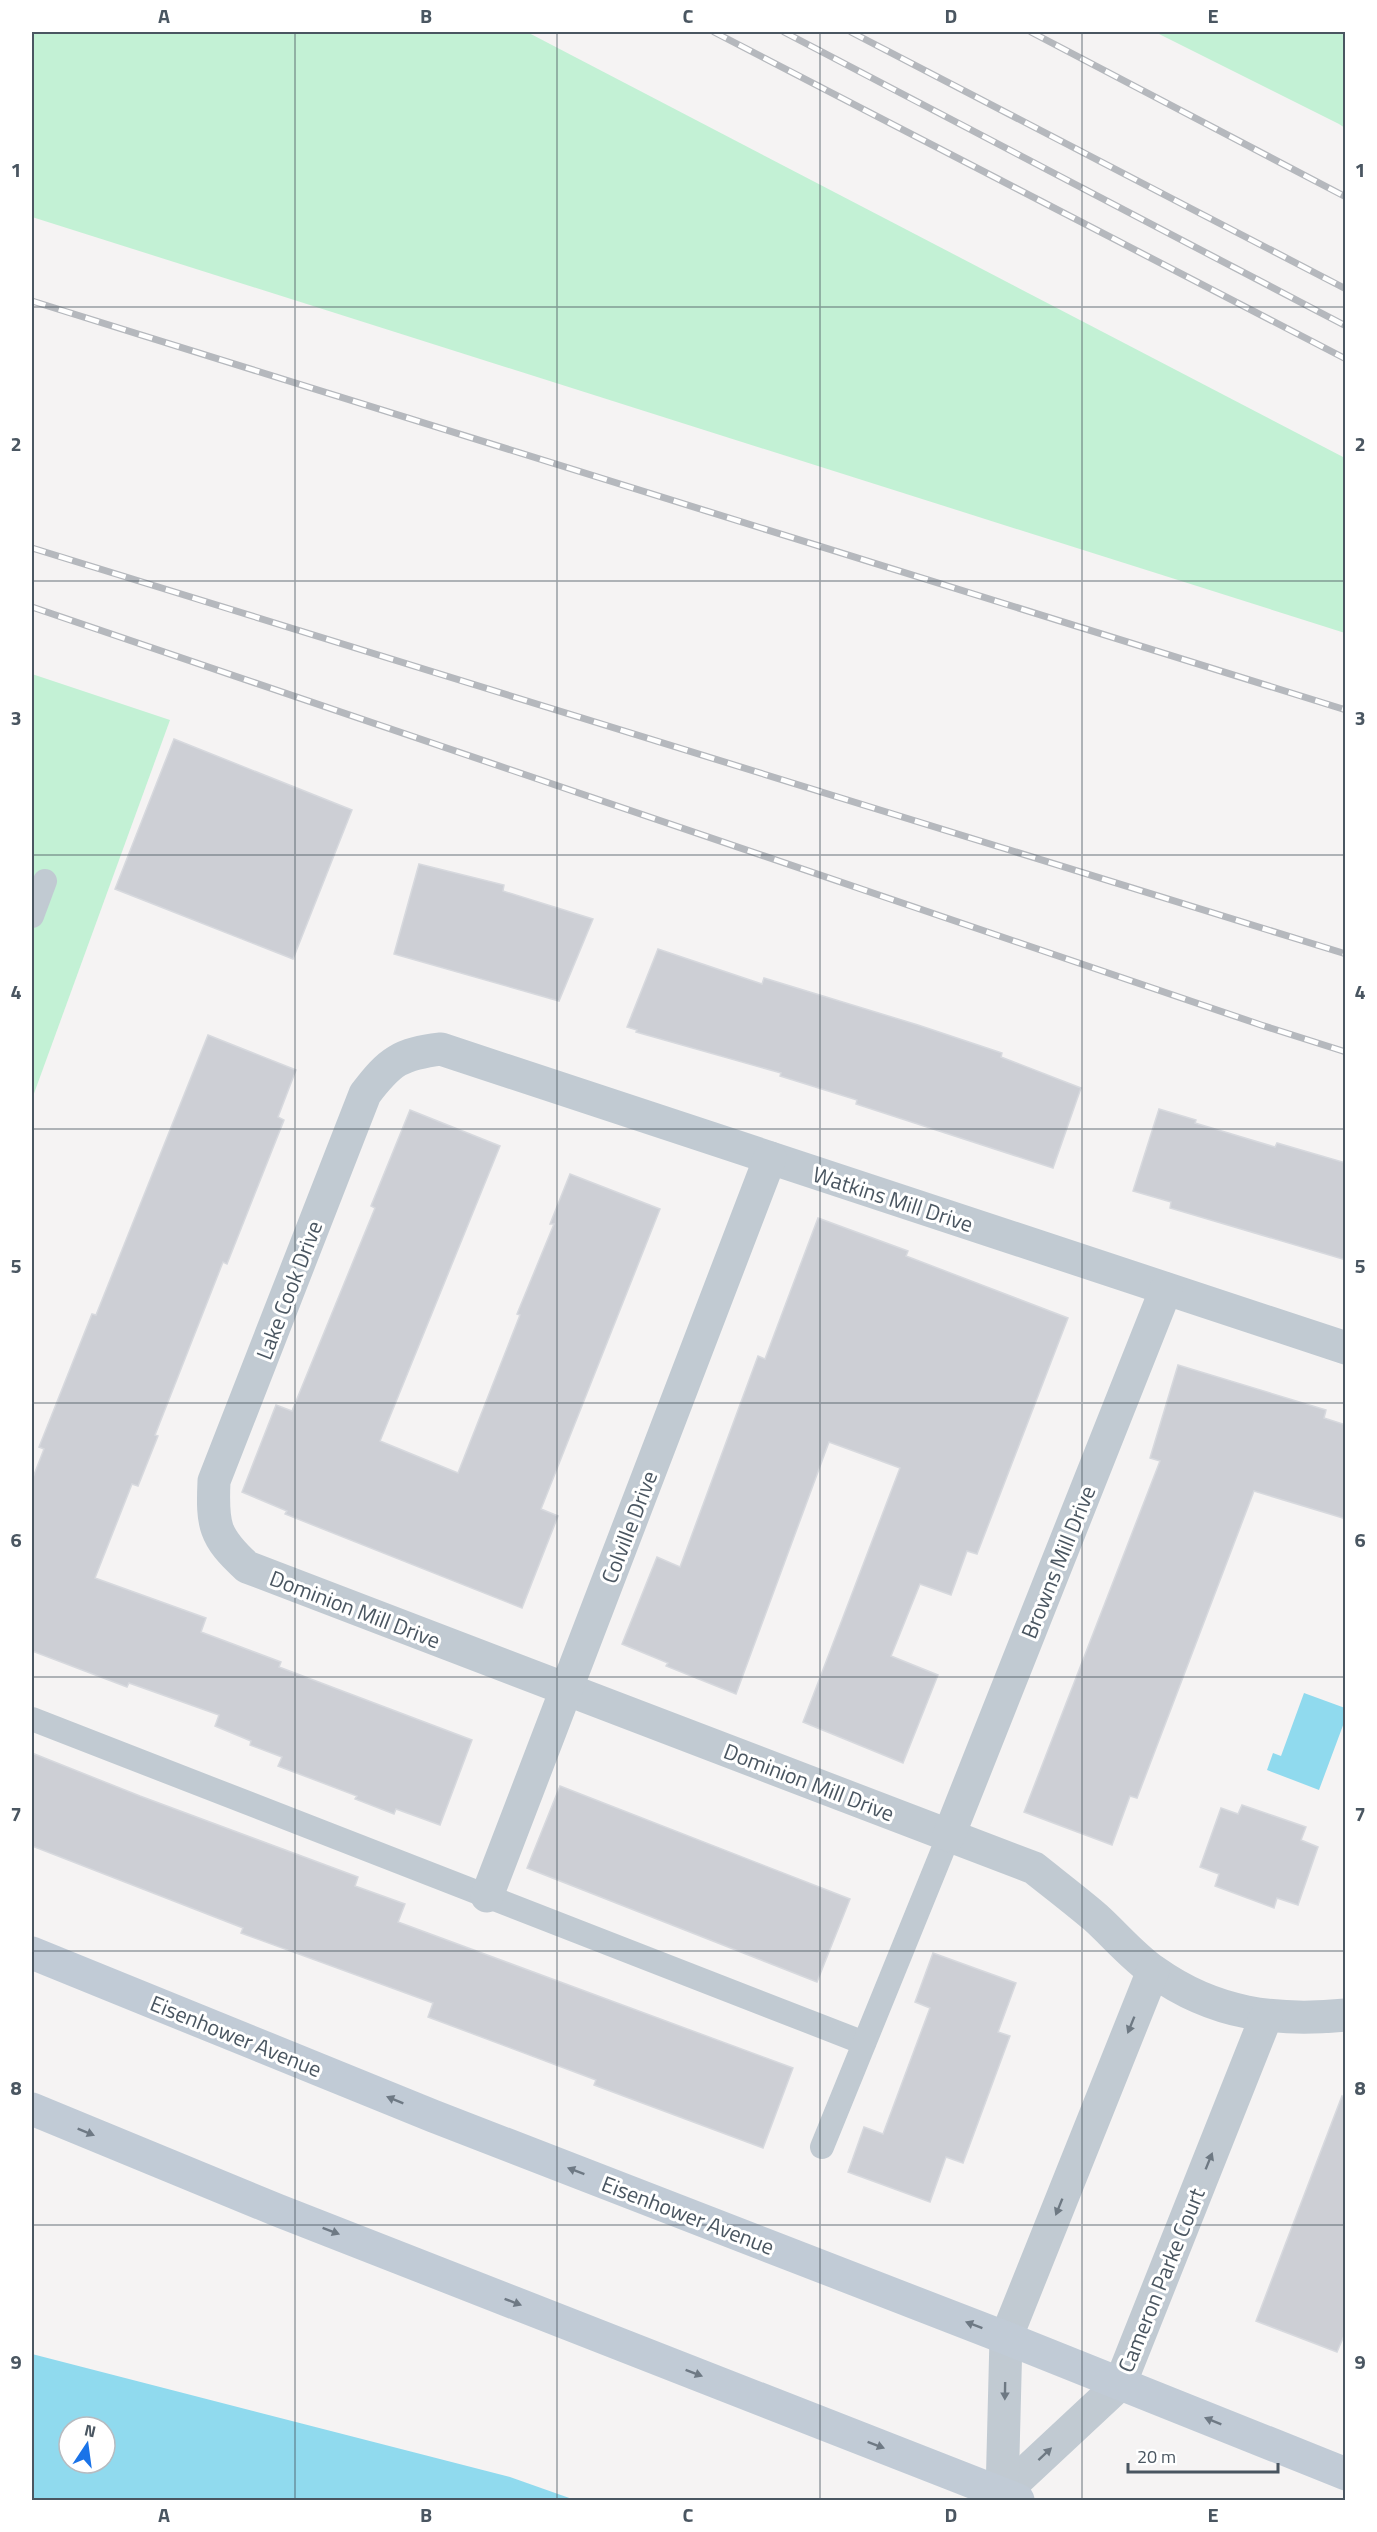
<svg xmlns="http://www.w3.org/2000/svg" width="1377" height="2532" font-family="'Titillium Web',sans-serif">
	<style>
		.green { fill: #c3f1d5 }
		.water { fill: #90daee; fill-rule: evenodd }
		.building { fill: #cdcfd5; stroke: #d7d9de; stroke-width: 1.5 }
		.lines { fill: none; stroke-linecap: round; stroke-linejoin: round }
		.lane { stroke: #c1cad2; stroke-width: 24 }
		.street { stroke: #c1cad2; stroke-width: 33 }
		.secondary { stroke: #c1cbd6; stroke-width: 33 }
		.rail-casing { stroke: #b5b8bd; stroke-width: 7 }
		.rail { stroke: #fff; stroke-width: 4.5; stroke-dasharray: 14; stroke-linecap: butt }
		.oneway { fill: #6e7983 }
		.oneway2 { fill: #6e7984 }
		.grid { fill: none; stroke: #4a5661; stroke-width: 1.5; stroke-opacity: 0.55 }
		.labels { text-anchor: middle; stroke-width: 6; stroke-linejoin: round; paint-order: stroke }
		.street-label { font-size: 22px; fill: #4a5661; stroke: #fff }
		.neatline { fill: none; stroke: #4a5661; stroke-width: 2 }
		.grid-label { font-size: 20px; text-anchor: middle; font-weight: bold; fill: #4a5661 }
	</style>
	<rect width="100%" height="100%" fill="#f5f3f3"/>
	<g class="green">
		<path d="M 32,32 L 527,32 L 1345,458 L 1345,633 L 32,217 Z"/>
		<path d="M 1155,32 L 1345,32 L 1345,128 L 1339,124 Z"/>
		<path d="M 32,674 L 170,720 L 32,1099 Z"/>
	</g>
	<g class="water">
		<path d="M 1304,1693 L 1345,1708 L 1345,1720 L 1319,1790 L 1267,1770 L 1273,1753 L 1281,1756 Z"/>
		<path d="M 32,2354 L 510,2477 L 575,2500 L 32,2500 ZM 69,2427 L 105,2427 L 105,2463 L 69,2463 Z"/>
	</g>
	<g class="building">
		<path d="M 174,739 L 352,810 L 293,959 L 115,889 Z"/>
		<path d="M 419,864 L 504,885 L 503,891 L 593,919 L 559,1001 L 394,954 Z"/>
		<path d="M 658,949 L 762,984 L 764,978 L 918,1025 L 1002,1053 L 1001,1057 L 1081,1088 L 1053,1168 L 856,1104 L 857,1100 L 780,1076 L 781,1073 L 636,1032 L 637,1030 L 627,1027 Z"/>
		<path d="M 208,1035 L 296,1070 L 278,1117 L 284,1120 L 227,1264 L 223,1262 L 188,1351 L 155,1435 L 158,1436 L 138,1486 L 132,1484 L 95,1578 L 206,1618 L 201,1632 L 281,1662 L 279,1667 L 472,1740 L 440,1825 L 396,1809 L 394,1814 L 355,1799 L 357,1796 L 278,1766 L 282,1757 L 250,1745 L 251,1741 L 215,1726 L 219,1715 L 129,1683 L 127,1687 L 32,1651 L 32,1480 L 44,1449 L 39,1447 L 92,1314 L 96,1315 Z"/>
		<path d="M 1159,1109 L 1196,1120 L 1195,1123 L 1275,1147 L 1277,1143 L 1346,1163 L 1346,1260 L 1170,1208 L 1171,1202 L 1133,1191 Z"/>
		<path d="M 410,1110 L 500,1146 L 380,1441 L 458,1473 L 520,1315 L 517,1314 L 554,1224 L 550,1224 L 570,1174 L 660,1209 L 541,1509 L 558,1516 L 522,1608 L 285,1514 L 287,1511 L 242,1492 L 276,1405 L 292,1411 L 375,1208 L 371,1206 Z"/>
		<path d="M 818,1218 L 908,1251 L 906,1256 L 1068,1318 L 977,1554 L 967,1551 L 951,1595 L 920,1584 L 891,1656 L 938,1675 L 903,1763 L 803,1722 L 900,1468 L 829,1442 L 736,1694 L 666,1666 L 668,1663 L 622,1644 L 657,1557 L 680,1567 L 758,1356 L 765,1359 Z"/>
		<path d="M 1178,1365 L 1326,1410 L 1324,1418 L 1346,1425 L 1346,1519 L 1254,1491 L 1137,1798 L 1130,1796 L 1112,1845 L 1024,1812 L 1160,1461 L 1150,1458 Z"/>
		<path d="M 32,1753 L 140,1796 L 358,1877 L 355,1886 L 405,1904 L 398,1922 L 793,2068 L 763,2148 L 594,2085 L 596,2080 L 428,2017 L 433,2003 L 241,1933 L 243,1928 L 32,1846 Z"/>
		<path d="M 560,1786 L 850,1899 L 817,1982 L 527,1868 Z"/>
		<path d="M 1242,1805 L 1306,1827 L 1301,1840 L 1318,1847 L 1298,1905 L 1277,1898 L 1274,1908 L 1215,1886 L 1219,1874 L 1200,1867 L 1221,1808 L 1238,1814 Z"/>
		<path d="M 933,1953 L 1016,1983 L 998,2032 L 1010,2036 L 963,2163 L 946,2157 L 930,2202 L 848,2172 L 864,2127 L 883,2134 L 930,2008 L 915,2002 Z"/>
		<path d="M 1342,2096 L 1346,2097 L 1346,2331 L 1337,2352 L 1256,2321 Z"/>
	</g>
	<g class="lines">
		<g class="lane">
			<path d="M 32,916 L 45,881"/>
			<path d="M 32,1719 L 864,2043"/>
			<path d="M 822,2147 L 949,1835"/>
		</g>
		<g class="street">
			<path d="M 1346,1348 L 441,1049 C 400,1054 390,1061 365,1094 L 214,1481 C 212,1525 214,1537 247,1567 L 1034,1868 C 1054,1884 1075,1900 1095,1917 C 1115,1935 1133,1957 1155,1972 C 1214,2014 1276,2022 1346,2015"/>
			<path d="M 949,1835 L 1166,1289"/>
			<path d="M 487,1896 L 770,1158"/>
			<path d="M 1002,2494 L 1120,2384 L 1266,2017"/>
			<path d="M 1002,2494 L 1006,2338 L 1153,1971"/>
		</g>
		<g class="secondary">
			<path d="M 32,1953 L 433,2116 L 1006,2338 L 1346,2474"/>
			<path d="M 32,2109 L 277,2210 L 1018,2500"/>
		</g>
		<g class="rail-casing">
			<g id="rail">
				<path d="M 714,32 L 1346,359"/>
				<path d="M 784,32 L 1346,326"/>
				<path d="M 851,32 L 1346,289"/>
				<path d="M 1031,32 L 1346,197"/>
				<path d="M 32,301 L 1346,710"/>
				<path d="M 32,548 L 1346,954"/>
				<path d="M 32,607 L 1261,1025 L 1346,1052"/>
			</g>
		</g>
		<use href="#rail" class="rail"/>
	</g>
	<defs><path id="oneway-solid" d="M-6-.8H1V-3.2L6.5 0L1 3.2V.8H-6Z" transform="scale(1.5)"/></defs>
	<g class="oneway">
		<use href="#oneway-solid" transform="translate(1131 2025) rotate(112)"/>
		<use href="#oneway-solid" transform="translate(1209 2161) rotate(-68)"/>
		<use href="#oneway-solid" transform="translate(1059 2207) rotate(112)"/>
		<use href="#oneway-solid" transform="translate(1005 2391) rotate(91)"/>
		<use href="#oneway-solid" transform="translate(1045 2454) rotate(-43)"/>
	</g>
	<g class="oneway2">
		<use href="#oneway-solid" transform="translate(395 2100) rotate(-158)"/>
		<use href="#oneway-solid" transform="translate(86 2132) rotate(22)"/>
		<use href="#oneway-solid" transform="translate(576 2171) rotate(-159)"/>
		<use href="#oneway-solid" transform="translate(331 2231) rotate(21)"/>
		<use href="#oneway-solid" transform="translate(513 2302) rotate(21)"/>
		<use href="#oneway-solid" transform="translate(974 2325) rotate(-159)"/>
		<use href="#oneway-solid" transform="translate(694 2373) rotate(21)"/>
		<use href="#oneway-solid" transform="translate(1213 2421) rotate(-158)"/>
		<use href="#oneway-solid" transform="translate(876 2445) rotate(21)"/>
	</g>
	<path class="grid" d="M 295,32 L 295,2500M 557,32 L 557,2500M 820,32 L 820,2500M 1082,32 L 1082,2500M 32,307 L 1346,307M 32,581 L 1346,581M 32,855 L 1346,855M 32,1129 L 1346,1129M 32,1403 L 1346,1403M 32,1677 L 1346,1677M 32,1951 L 1346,1951M 32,2225 L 1346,2225"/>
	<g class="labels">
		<g class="street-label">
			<text transform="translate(893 1199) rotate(18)" y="8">Watkins Mill Drive</text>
			<text transform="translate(289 1290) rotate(-69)" y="8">Lake Cook Drive</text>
			<text transform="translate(629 1527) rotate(-69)" y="8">Colville Drive</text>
			<text transform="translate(1058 1562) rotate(-68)" y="8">Browns Mill Drive</text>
			<text transform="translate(355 1609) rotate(21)" y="8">Dominion Mill Drive</text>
			<text transform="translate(809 1782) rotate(21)" y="8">Dominion Mill Drive</text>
			<text transform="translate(236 2036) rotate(22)" y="8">Eisenhower Avenue</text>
			<text transform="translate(688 2215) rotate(21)" y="8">Eisenhower Avenue</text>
			<text transform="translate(1161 2280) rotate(-68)" y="8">Cameron Parke Court</text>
		</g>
	</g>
	<rect width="1377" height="2532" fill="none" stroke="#ffffff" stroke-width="66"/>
	<g transform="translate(87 2445) rotate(13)"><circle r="28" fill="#ffffff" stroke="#b7bbc0" stroke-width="1.5"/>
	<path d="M0-4.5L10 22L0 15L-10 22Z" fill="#1a73e8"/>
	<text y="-9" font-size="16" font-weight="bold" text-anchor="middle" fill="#4a5661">N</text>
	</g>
	<path d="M1128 2463v9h150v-9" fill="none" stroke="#4a5661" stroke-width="3"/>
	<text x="1137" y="2463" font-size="18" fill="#4a5661" stroke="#ffffff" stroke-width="4.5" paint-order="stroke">20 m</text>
	<rect x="33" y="33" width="1311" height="2466" class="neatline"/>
	<g class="grid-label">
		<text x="164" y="23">A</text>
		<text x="426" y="23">B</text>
		<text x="688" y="23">C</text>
		<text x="951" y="23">D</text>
		<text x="1213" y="23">E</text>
		<text x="16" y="177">1</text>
		<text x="1360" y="177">1</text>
		<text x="16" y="451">2</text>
		<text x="1360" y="451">2</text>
		<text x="16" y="725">3</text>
		<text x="1360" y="725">3</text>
		<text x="16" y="999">4</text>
		<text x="1360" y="999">4</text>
		<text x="16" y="1273">5</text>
		<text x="1360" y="1273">5</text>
		<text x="16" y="1547">6</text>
		<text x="1360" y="1547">6</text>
		<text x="16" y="1821">7</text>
		<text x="1360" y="1821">7</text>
		<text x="16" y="2095">8</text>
		<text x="1360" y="2095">8</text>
		<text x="16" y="2369">9</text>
		<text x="1360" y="2369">9</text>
		<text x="164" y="2522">A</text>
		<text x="426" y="2522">B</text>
		<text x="688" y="2522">C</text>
		<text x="951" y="2522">D</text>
		<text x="1213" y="2522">E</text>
	</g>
</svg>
